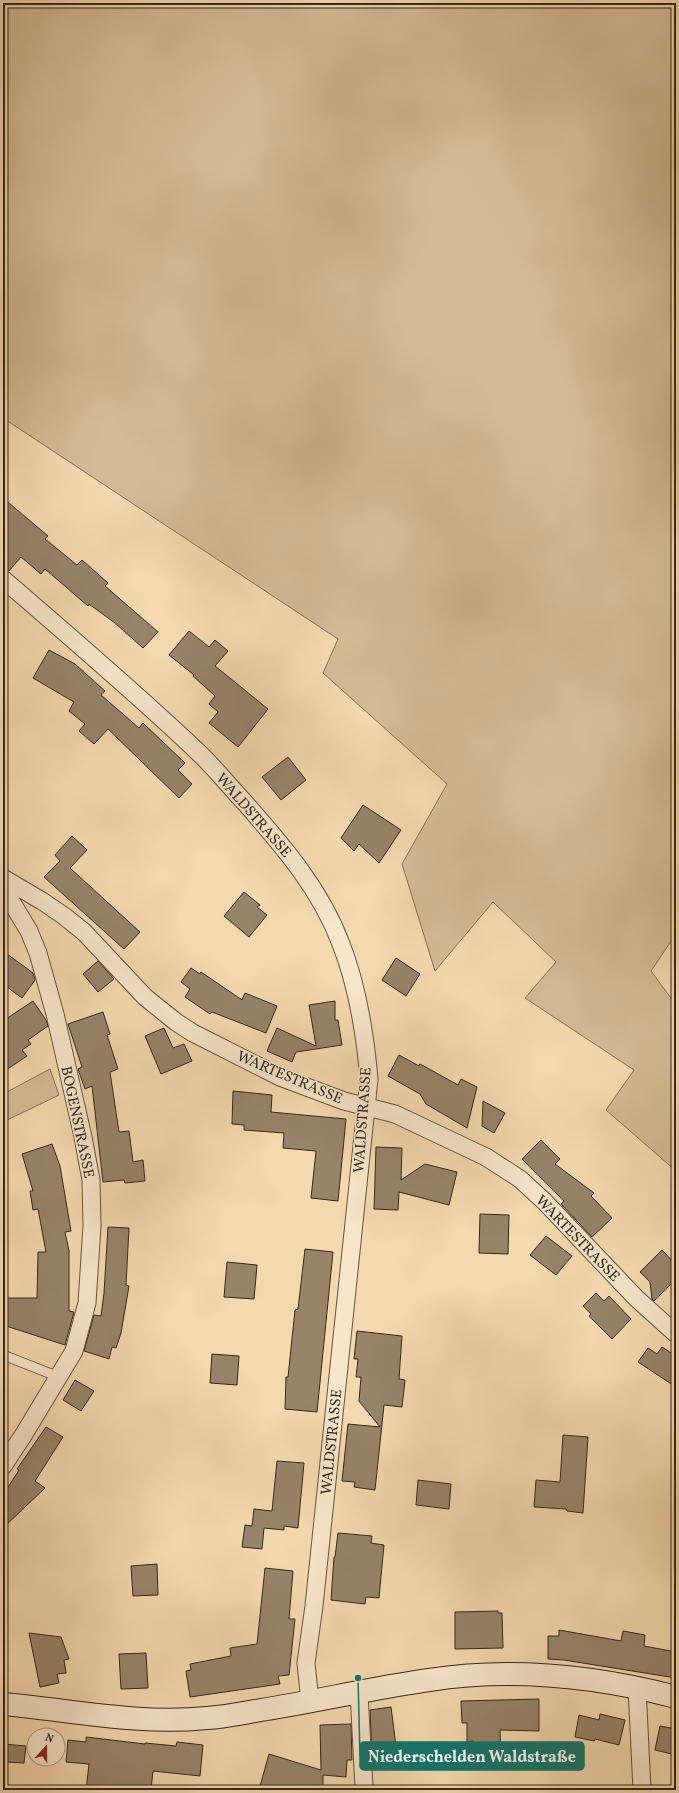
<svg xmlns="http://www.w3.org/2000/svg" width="679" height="1793" font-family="Vollkorn,serif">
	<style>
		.green { fill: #d4bb96; stroke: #84725a }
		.building { fill: #988469; stroke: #33281f }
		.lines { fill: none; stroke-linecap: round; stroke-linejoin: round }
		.lane-casing { stroke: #645443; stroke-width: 11 }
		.street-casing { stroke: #645443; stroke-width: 19 }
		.secondary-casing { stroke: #33281f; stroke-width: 24 }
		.lane { stroke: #f8e6ca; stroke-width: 9 }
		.street { stroke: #f8e6ca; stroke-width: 17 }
		.secondary { stroke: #f8e6ca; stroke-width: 22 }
		.labels { text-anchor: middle; stroke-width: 3.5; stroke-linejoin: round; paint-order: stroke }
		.street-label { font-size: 15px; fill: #33281f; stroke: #f8e6ca }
		.leader { fill: none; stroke: #0f766e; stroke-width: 1.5 }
		.callout-dot { fill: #0f766e; stroke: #f8e6ca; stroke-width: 1.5 }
		.callout { fill: #0f766e; stroke: #0f766e; stroke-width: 1.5 }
		.callout-label { font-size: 16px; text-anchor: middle; font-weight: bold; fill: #fff }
	</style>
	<rect width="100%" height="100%" fill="#f5d9ae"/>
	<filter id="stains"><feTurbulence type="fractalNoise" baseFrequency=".005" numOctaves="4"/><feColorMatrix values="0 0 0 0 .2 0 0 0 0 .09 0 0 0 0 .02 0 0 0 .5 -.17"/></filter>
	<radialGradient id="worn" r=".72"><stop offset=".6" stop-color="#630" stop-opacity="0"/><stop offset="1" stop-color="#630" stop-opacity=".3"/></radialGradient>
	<g class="green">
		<path d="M 3,3 L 676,3 L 676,934 L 651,971 L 676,1005 L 676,1171 L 606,1110 L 634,1070 L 525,998 L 556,962 L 493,902 L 435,971 L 402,864 L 447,784 L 323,673 L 338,639 L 3,418 Z"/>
		<path d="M 50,1069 L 59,1095 L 3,1122 L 3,1094 Z"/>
	</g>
	<g class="building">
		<path d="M 3,498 L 48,536 L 45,539 L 77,565 L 82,560 L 108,583 L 105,586 L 158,632 L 143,648 L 115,623 L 89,604 L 88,606 L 45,569 L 41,574 L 21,557 L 9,571 L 3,569 Z"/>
		<path d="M 189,631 L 209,647 L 215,640 L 228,651 L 215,666 L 268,709 L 238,747 L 209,723 L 218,712 L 209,704 L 215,696 L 193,676 L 194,675 L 169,655 Z"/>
		<path d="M 49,650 L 75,664 L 105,691 L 101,695 L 139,728 L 143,723 L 185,763 L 178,770 L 192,784 L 179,798 L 108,729 L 94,744 L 79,731 L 85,724 L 69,711 L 74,702 L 33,678 Z"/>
		<path d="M 288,757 L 306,780 L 281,800 L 262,777 Z"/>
		<path d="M 363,805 L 401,830 L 379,863 L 359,844 L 354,851 L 341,838 Z"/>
		<path d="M 72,836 L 87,850 L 70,868 L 140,932 L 124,949 L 44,877 L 60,861 L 55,855 Z"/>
		<path d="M 244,892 L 260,905 L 257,907 L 267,915 L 249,937 L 224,916 Z"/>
		<path d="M 3,951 L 33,973 L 35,980 L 22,998 L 3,984 Z"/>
		<path d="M 396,958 L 420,974 L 406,996 L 382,980 Z"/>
		<path d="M 98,961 L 114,979 L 98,992 L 83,974 Z"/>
		<path d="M 191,968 L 200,974 L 201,972 L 242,1000 L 245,993 L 277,1006 L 266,1033 L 212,1012 L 210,1014 L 185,997 L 190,989 L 181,982 Z"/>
		<path d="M 33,1001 L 46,1020 L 48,1026 L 28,1040 L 31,1044 L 22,1050 L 27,1056 L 3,1072 L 3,1021 Z"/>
		<path d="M 335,1001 L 335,1020 L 338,1020 L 342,1045 L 296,1052 L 292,1062 L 267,1051 L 277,1028 L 316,1046 L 309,1005 Z"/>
		<path d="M 103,1012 L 110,1034 L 107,1035 L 118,1069 L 110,1072 L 119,1132 L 129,1131 L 133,1162 L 143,1160 L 145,1181 L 125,1183 L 124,1180 L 103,1182 L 92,1086 L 85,1089 L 78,1069 L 82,1067 L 68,1024 Z"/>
		<path d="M 164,1028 L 173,1048 L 184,1044 L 192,1061 L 161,1074 L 145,1036 Z"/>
		<path d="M 399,1055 L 419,1066 L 420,1064 L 458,1085 L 461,1079 L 477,1087 L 467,1128 L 426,1104 L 420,1094 L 388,1076 Z"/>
		<path d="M 233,1091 L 272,1095 L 271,1112 L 346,1119 L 338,1201 L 311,1198 L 316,1151 L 283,1148 L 284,1133 L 244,1130 L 244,1125 L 232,1124 Z"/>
		<path d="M 483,1101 L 505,1113 L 494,1133 L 482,1126 Z"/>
		<path d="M 541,1140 L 560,1159 L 555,1164 L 594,1193 L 591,1196 L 612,1218 L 592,1237 L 561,1204 L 564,1201 L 522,1159 Z"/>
		<path d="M 52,1144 L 60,1166 L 71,1231 L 65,1232 L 69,1251 L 69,1311 L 74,1312 L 65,1345 L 3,1325 L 3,1298 L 37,1298 L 38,1252 L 46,1252 L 38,1209 L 33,1210 L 30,1191 L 33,1191 L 22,1154 Z"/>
		<path d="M 376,1147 L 402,1148 L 401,1180 L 425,1164 L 457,1172 L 449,1205 L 399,1192 L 398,1210 L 374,1209 Z"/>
		<path d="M 480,1214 L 509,1215 L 508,1254 L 479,1253 Z"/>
		<path d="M 108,1227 L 129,1228 L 126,1285 L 129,1286 L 121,1333 L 116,1348 L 112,1347 L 109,1359 L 84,1351 L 94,1315 L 101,1316 L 104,1293 Z"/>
		<path d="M 546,1236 L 572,1256 L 556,1275 L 530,1255 Z"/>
		<path d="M 305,1249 L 333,1252 L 317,1412 L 285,1409 L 286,1377 L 288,1377 L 295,1310 L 298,1309 Z"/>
		<path d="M 662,1250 L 676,1265 L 676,1279 L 654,1301 L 652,1299 L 650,1282 L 640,1272 Z"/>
		<path d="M 227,1262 L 257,1265 L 254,1299 L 224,1297 Z"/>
		<path d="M 596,1293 L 604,1301 L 609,1296 L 631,1319 L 612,1339 L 589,1316 L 591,1314 L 583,1306 Z"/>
		<path d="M 357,1331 L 402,1336 L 399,1379 L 405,1380 L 402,1407 L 384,1405 L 375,1490 L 354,1487 L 355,1482 L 342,1481 L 348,1424 L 380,1427 L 359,1401 L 361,1377 L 356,1377 L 358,1359 L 354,1359 Z"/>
		<path d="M 662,1347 L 676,1356 L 676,1387 L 638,1362 L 648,1348 L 657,1354 Z"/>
		<path d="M 212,1354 L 239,1356 L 237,1385 L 210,1383 Z"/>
		<path d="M 75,1380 L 94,1391 L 81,1411 L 63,1400 Z"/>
		<path d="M 46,1427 L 63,1437 L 35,1481 L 45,1488 L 3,1528 L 3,1495 L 19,1470 L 17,1469 Z"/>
		<path d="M 563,1435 L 588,1437 L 583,1513 L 567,1511 L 566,1509 L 534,1507 L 536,1480 L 560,1482 Z"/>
		<path d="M 277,1461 L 304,1463 L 298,1528 L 284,1526 L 284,1530 L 264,1528 L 262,1549 L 242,1547 L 245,1525 L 252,1526 L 254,1509 L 272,1511 Z"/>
		<path d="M 418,1480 L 451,1484 L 449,1509 L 416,1505 Z"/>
		<path d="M 338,1533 L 372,1536 L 371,1543 L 384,1545 L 379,1598 L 366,1597 L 365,1604 L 331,1600 L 334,1557 L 335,1557 Z"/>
		<path d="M 157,1564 L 158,1595 L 133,1596 L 131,1566 Z"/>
		<path d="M 265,1568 L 293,1571 L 289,1619 L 295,1619 L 289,1675 L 278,1676 L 280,1684 L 190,1697 L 186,1671 L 191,1670 L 190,1664 L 231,1656 L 230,1648 L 257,1644 Z"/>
		<path d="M 498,1611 L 498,1613 L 502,1613 L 503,1648 L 455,1649 L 455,1612 Z"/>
		<path d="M 559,1630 L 621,1641 L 623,1631 L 645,1635 L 644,1646 L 676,1652 L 676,1678 L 564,1660 L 548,1659 L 548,1636 L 559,1636 Z"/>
		<path d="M 29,1633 L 61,1637 L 69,1659 L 64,1660 L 66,1673 L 57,1674 L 59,1683 L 40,1687 Z"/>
		<path d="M 146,1653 L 148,1688 L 121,1689 L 119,1654 Z"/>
		<path d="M 539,1699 L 539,1731 L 500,1730 L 501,1762 L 473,1763 L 473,1741 L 467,1742 L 467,1723 L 462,1723 L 461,1701 Z"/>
		<path d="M 391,1707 L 397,1754 L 372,1757 L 370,1710 Z"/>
		<path d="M 600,1714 L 625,1720 L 619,1745 L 595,1739 L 594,1741 L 575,1737 L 579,1715 L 599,1720 Z"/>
		<path d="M 351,1724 L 352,1760 L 347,1760 L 346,1777 L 323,1775 L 323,1790 L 259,1790 L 269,1754 L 321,1770 L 320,1725 Z"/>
		<path d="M 660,1726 L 676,1729 L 676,1755 L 655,1750 Z"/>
		<path d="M 86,1737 L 145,1744 L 145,1743 L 176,1746 L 177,1742 L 203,1745 L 200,1776 L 153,1771 L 151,1790 L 86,1790 L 89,1764 L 66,1762 L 68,1740 L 86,1742 Z"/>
		<path d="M 3,1744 L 26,1746 L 24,1763 L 3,1762 Z"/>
	</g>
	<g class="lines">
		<g class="lane-casing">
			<path id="lane" d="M 3,1355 L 59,1377"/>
		</g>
		<g class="street-casing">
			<g id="street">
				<path d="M 3,579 C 69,636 135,692 198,752 C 215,768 230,787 246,804 C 283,846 321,890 341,944 C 358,987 365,1033 369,1079 L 314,1606 L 306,1663 L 310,1702"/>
				<path d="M 3,878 L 42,901 L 64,916 L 84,932 L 145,997 L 176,1022 L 193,1033 L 280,1077 L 344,1101 L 395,1114 L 486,1157 L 520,1179 L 545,1202 L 636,1298 L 676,1334"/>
				<path d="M 3,888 L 29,931 L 38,953 L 55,1014 L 83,1137 L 91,1180 L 92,1226 L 87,1303 L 74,1351 L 24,1434 L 3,1466"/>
				<path d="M 637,1687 L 642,1790"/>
				<path d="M 359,1692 L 364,1788"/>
			</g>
		</g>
		<g class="secondary-casing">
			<path id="secondary" d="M 3,1704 C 71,1710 138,1725 207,1718 C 225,1717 243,1713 261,1710 C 317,1701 373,1688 429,1680 C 513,1667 595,1676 676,1697"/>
		</g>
		<use href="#lane" class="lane"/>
		<use href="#street" class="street"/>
		<use href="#secondary" class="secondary"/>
	</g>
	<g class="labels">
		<g class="street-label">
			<text transform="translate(254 815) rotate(49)" y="5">WALDSTRASSE</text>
			<text transform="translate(290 1077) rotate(23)" y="5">WARTESTRASSE</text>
			<text transform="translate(362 1120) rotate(-86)" y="5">WALDSTRASSE</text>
			<text transform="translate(78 1122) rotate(78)" y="5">BOGENSTRASSE</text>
			<text transform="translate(578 1238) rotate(46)" y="5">WARTESTRASSE</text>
			<text transform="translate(331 1442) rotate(-84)" y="5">WALDSTRASSE</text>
		</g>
	</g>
	<path class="leader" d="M358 1678L360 1756"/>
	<circle class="callout-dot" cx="358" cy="1678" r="4"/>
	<rect class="callout" x="360" y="1742" width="224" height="28" rx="4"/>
	<g class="callout-label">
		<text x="472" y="1762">Niederschelden Waldstraße</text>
	</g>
	<rect width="679" height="1793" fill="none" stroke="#f5d9ae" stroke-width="16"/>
	<rect x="4" y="4" width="671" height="1785" fill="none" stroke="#33281f" stroke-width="2"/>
	<rect x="8" y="8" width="663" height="1777" fill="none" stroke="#33281f"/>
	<g transform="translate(46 1747) rotate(21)"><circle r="19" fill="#f8e6ca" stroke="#a99a86"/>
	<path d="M0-3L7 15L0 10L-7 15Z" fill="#8f2418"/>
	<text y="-6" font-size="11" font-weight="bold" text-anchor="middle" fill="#33281f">N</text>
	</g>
	<rect width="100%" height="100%" filter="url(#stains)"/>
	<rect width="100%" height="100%" fill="url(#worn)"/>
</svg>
